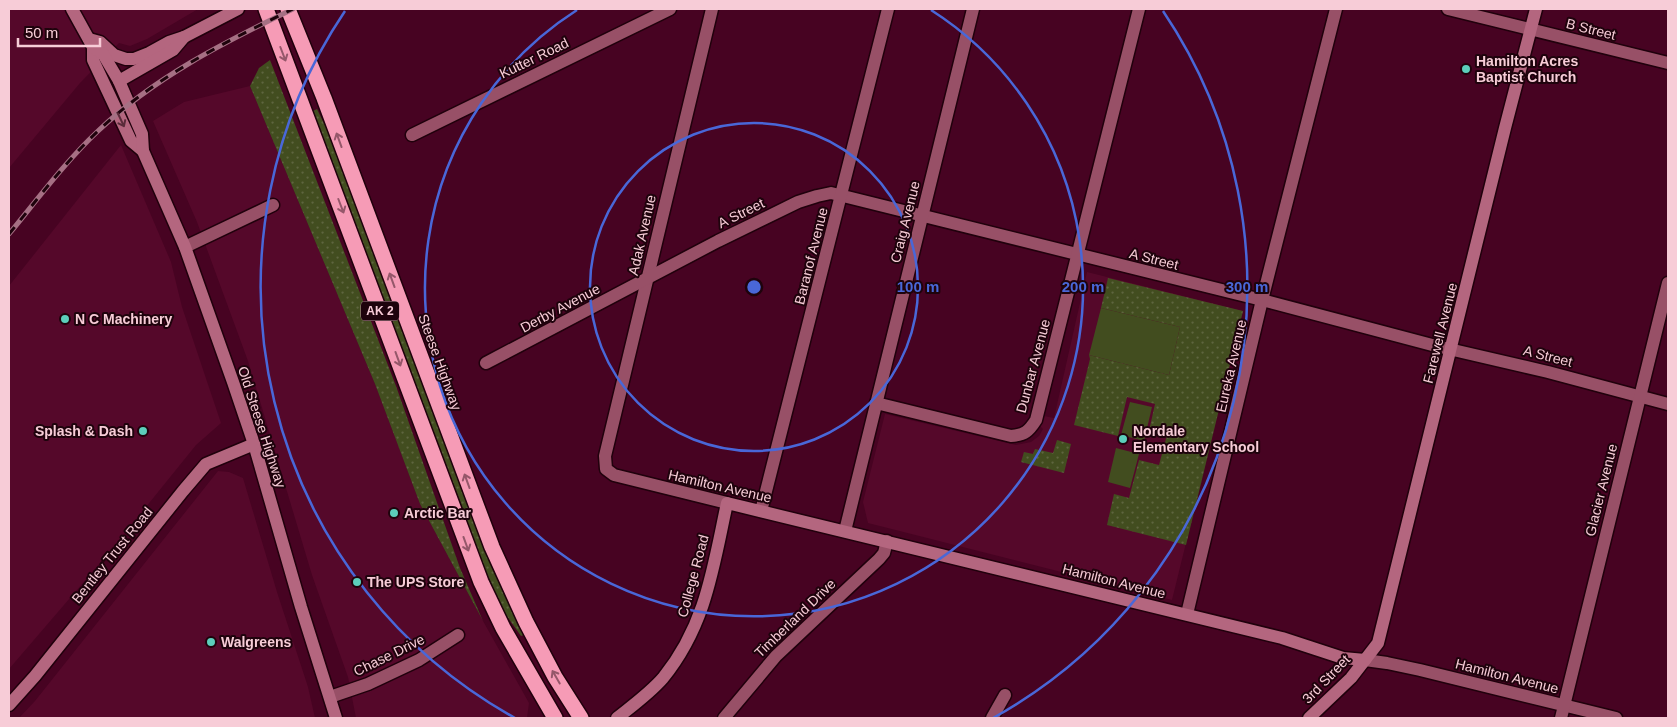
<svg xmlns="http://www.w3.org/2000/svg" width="1677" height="727" font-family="Helvetica,sans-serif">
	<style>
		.built { fill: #55082a }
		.grass { fill: url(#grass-dots) }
		.pitch { fill: #424d1f }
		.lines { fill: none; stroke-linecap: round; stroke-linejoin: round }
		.street-casing { stroke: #20010c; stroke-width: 15 }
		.secondary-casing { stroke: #20010c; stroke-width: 15 }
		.highway-casing { stroke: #20010c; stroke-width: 18 }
		.street { stroke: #985067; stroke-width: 12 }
		.secondary { stroke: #b4667f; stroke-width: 12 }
		.highway { stroke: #f69bb6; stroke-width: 15 }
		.rail-casing { stroke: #a67084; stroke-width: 5 }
		.rail { stroke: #1e030c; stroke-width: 3; stroke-dasharray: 9; stroke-linecap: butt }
		.oneway { stroke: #95576a }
		.oneway2 { stroke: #5a2b3a }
		.ring { fill: none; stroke: #4967d8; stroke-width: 2.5 }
		.poi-dot { fill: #5ccebb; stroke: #1e030c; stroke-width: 2 }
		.labels { text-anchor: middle; stroke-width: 4; stroke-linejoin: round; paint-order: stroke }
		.shield { fill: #1e030c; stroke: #b6909a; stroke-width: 1 }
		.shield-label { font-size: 12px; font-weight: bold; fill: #f7ccd7 }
		.street-label { font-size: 14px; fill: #f7ccd7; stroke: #1e030c }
		.poi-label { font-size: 14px; font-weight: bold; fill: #f7ccd7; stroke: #1e030c; text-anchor: start }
		.centre { fill: #4967d8; stroke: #1e030c; stroke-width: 2.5 }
		.ring-label { font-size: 15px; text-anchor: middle; font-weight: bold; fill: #4967d8; stroke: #1e030c; stroke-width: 4; stroke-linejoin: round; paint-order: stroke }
	</style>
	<defs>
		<pattern id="grass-dots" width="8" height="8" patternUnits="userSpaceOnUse" patternTransform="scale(1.25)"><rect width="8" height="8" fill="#424d1f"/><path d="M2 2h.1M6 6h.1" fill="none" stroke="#5e653f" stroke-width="1.8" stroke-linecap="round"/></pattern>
	</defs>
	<rect width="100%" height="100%" fill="#470322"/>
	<g class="built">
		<path d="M 9,9 L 198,9 L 147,39 L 130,46 L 119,43 L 80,83 L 9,168 Z"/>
		<path d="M 250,86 L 375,384 L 420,504 L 483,621 L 529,703 L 527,718 L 356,718 L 348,677 L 312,575 L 248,361 L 197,222 L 153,121 L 184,102 Z"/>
		<path d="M 121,145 L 171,262 L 182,307 L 221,423 L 196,445 L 112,549 L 9,669 L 9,286 Z"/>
		<path d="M 1087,272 L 1243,311 L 1172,600 L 868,523 L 863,502 L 885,414 L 1016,445 L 1031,442 L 1039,436 L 1043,429 L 1040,426 L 1044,416 L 1054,418 Z"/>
		<path d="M 218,471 L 229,472 L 243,478 L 277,592 L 308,687 L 315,718 L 19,718 L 35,701 Z"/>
	</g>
	<g class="grass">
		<path d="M 270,60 L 396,386 L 460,568 L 483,621 L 420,504 L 375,384 L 250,86 L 259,68 Z"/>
		<path d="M 317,109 L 331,138 L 495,572 L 524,635 L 521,636 L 504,612 L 491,583 L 476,548 L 460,501 L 344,197 L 313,111 Z"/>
		<path d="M 1108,278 L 1243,311 L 1186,545 L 1107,525 L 1114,494 L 1129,498 L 1139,460 L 1159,465 L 1167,435 L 1149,431 L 1155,404 L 1127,397 L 1118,436 L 1074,425 L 1090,359 L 1089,355 L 1169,375 L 1180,327 L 1101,308 Z"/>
		<path d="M 1057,440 L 1071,444 L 1064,473 L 1021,462 L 1024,452 L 1033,454 L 1035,449 L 1053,453 Z"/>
	</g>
	<g class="pitch">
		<path d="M 1101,308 L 1180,327 L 1169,375 L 1089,355 Z"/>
		<path d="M 1130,402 L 1152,407 L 1144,441 L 1121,435 Z"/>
		<path d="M 1116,448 L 1139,454 L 1130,488 L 1108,482 Z"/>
	</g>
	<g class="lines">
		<g class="street-casing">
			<g id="street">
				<path d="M 712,9 L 605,456 L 606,469 L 614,475 L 727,503"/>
				<path d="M 1448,9 L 1668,63"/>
				<path d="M 412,135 L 670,9"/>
				<path d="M 185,247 L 273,205"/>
				<path d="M 486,363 L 718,241 L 798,202 L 817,196 L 831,193 L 1262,300 L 1436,346 L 1548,372 L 1668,404"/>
				<path d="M 876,403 L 1011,436 C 1025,435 1029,431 1036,420 L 1139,9"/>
				<path d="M 761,511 L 888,9"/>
				<path d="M 845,531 L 973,9"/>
				<path d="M 1187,614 L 1262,300 L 1336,9"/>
				<path d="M 1365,660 L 1387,663 L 1420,670 L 1616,718"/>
				<path d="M 330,697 L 368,684 L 419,660 L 458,635"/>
				<path d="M 724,718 L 776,656 L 879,559 L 884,553 L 887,541"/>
				<path d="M 992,718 L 1005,695"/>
				<path d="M 1561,718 L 1668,283"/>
			</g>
		</g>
		<g class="secondary-casing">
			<g id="secondary">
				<path d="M 72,9 L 93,47 L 93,60 L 131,141 L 143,151"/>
				<path d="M 89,39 L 100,42 L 114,55 L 126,59 L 134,59 L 149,53 L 169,42 L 184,37 L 238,9"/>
				<path d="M 93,47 L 103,54 L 119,81 L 142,134 L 143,151 L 185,247 L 233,382 L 254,444 L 301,607 L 336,718"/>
				<path d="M 119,81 L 173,50 L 184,37"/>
				<path d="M 9,705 L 35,676 L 183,491 L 206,464 L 254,444"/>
				<path d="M 617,718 C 632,706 650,693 663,678 C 706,625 713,568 727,503 L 1282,638 L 1343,658 L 1365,660"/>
				<path d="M 1309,718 L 1351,678 L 1378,643 L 1505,128 L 1536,9"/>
			</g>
		</g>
		<g class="highway-casing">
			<g id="highway">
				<path d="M 266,9 L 481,582 L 503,628 L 555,718"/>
				<path d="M 288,9 L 324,98 L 492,547 L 526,622 L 555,677 L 581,718"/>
			</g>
		</g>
		<use href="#street" class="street"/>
		<use href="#secondary" class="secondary"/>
		<use href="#highway" class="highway"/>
		<g class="rail-casing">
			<path id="rail" d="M 9,234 C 37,200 65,162 98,131 C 155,77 223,43 293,9"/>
		</g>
		<use href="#rail" class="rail"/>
	</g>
	<defs><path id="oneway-shaft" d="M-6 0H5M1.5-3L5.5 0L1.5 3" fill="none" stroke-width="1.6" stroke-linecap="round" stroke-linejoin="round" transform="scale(1.25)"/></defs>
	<g class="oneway">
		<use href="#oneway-shaft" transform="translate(283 54) rotate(69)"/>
		<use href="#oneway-shaft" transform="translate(339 140) rotate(-110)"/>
		<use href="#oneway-shaft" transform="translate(341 206) rotate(69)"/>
		<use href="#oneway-shaft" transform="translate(392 280) rotate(-110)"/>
		<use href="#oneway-shaft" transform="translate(398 359) rotate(70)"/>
		<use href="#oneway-shaft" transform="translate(467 481) rotate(-110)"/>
		<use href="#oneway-shaft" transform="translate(466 544) rotate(70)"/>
		<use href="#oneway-shaft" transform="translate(556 677) rotate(-120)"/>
	</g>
	<use class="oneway2" href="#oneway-shaft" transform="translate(121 120) rotate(65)"/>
	<g class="ring">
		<circle cx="754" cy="287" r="164"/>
		<path d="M931 10A329 329 0 1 1 577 10"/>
		<path d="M515 718A493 493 0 0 1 345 11M1163 11A493 493 0 0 1 993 718"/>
	</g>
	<g class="poi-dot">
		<circle cx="1466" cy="69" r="5"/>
		<circle cx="65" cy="319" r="5"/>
		<circle cx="143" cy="431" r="5"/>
		<circle cx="1123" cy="439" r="5"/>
		<circle cx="394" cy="513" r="5"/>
		<circle cx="357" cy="582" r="5"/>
		<circle cx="211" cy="642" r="5"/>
	</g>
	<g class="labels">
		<rect class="shield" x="361" y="301.5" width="38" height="19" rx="4"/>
		<g class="shield-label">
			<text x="380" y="315">AK 2</text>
		</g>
		<g class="street-label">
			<text transform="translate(1591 29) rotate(14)" y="5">B Street</text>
			<text transform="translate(534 58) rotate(-26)" y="5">Kutter Road</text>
			<text transform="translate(741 213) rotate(-26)" y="5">A Street</text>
			<text transform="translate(905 222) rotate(-76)" y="5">Craig Avenue</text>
			<text transform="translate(642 235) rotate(-77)" y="5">Adak Avenue</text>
			<text transform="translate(811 256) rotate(-76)" y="5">Baranof Avenue</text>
			<text transform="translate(1154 259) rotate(14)" y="5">A Street</text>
			<text transform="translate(560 308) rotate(-28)" y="5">Derby Avenue</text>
			<text transform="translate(1440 333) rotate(-76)" y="5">Farewell Avenue</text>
			<text transform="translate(1548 356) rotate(14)" y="5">A Street</text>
			<text transform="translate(440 362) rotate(70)" y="5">Steese Highway</text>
			<text transform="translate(1033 366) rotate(-75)" y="5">Dunbar Avenue</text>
			<text transform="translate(1231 366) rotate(-77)" y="5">Eureka Avenue</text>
			<text transform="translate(262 427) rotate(72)" y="5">Old Steese Highway</text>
			<text transform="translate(720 486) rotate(13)" y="5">Hamilton Avenue</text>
			<text transform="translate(1601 490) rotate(-76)" y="5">Glacier Avenue</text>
			<text transform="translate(112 555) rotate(-51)" y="5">Bentley Trust Road</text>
			<text transform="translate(693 576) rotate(-75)" y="5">College Road</text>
			<text transform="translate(1114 581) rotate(14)" y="5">Hamilton Avenue</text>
			<text transform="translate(795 618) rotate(-44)" y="5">Timberland Drive</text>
			<text transform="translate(389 655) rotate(-26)" y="5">Chase Drive</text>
			<text transform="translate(1507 676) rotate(14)" y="5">Hamilton Avenue</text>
			<text transform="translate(1326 679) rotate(-46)" y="5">3rd Street</text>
		</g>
		<g class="poi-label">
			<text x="1476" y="66">Hamilton Acres<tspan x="1476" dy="16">Baptist Church</tspan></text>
			<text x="75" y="324">N C Machinery</text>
			<text x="133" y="436" text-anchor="end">Splash &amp; Dash</text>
			<text x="1133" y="436">Nordale<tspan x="1133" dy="16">Elementary School</tspan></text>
			<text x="404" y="518">Arctic Bar</text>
			<text x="367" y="587">The UPS Store</text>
			<text x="221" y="647">Walgreens</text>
		</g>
	</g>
	<circle cx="754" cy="287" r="8" class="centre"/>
	<g class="ring-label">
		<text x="918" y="292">100 m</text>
		<text x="1083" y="292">200 m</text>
		<text x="1247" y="292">300 m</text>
	</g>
	<rect width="1677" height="727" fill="none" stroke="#f7ccd7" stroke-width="20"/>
	<path d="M18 38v8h82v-8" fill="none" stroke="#f7ccd7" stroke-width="2.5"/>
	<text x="25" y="38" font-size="15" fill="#f7ccd7" stroke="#1e030c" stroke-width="4" paint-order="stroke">50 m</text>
</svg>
